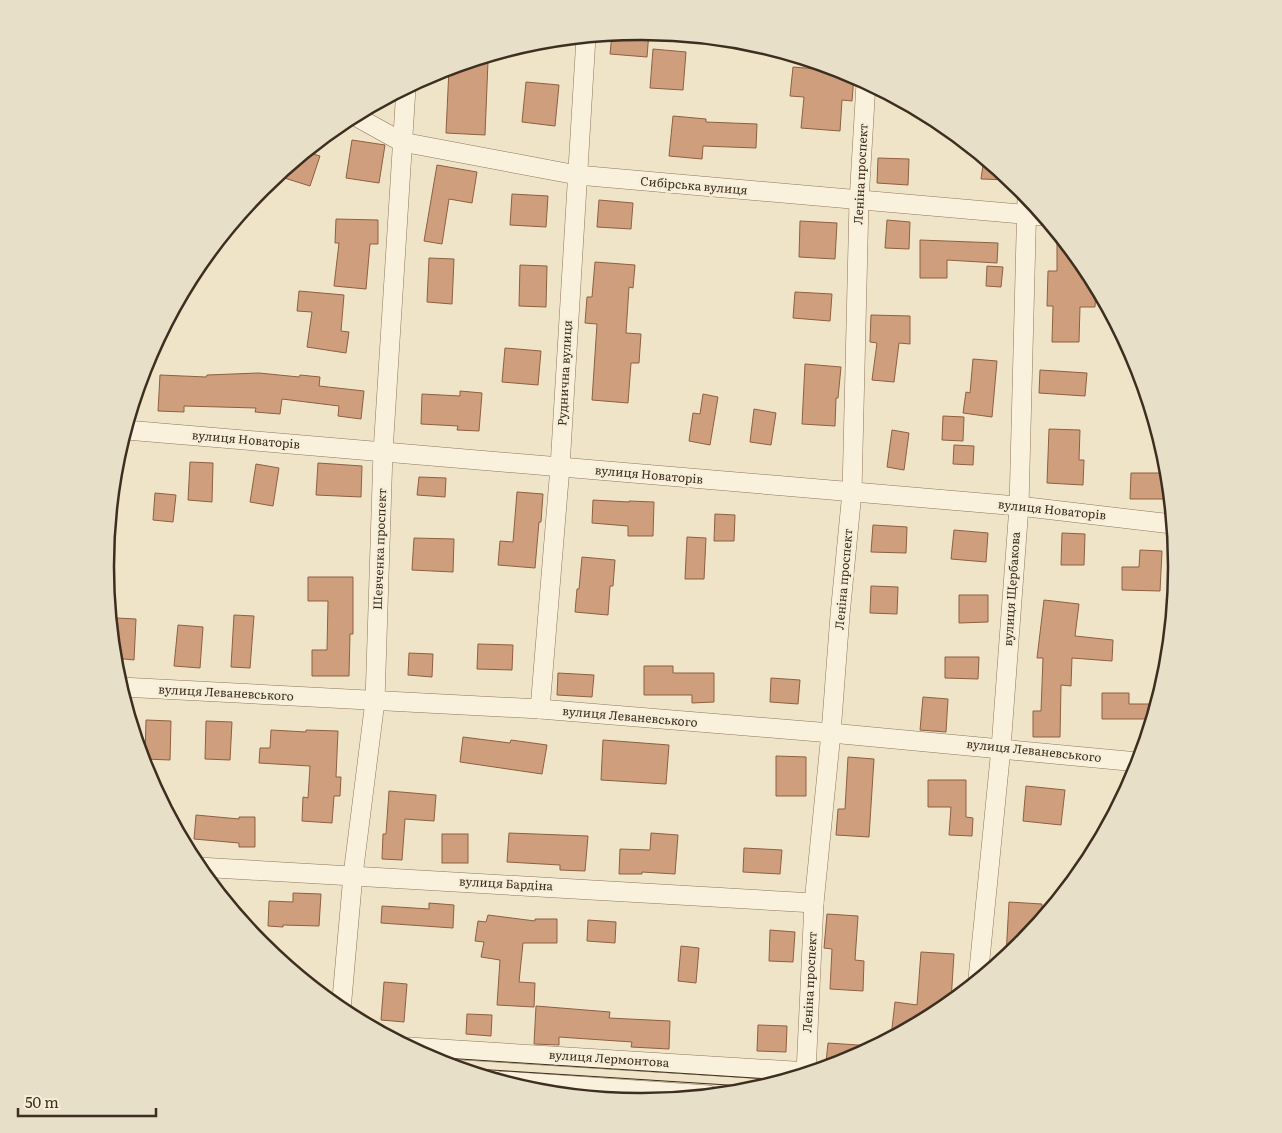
<svg xmlns="http://www.w3.org/2000/svg" width="1282" height="1133" font-family="Literata,serif">
	<style>
		.building { fill: #cf9f7d; stroke: #8d5f41 }
		.lines { fill: none; stroke-linecap: round; stroke-linejoin: round }
		.minor-casing { stroke: #8d765c; stroke-width: 20 }
		.minor { stroke: #faf1dc; stroke-width: 19 }
		.tram { stroke: #3d2e20; stroke-width: 1 }
		.labels { text-anchor: middle; stroke-width: 5; stroke-linejoin: round; paint-order: stroke }
		.street-label { font-size: 12px; fill: #3d2e20; stroke: #f7eed8 }
		.rim { fill: none; stroke: #3d2e20; stroke-width: 2.5 }
	</style>
	<rect width="100%" height="100%" fill="#f0e4c8"/>
	<g class="building">
		<path d="M 641,31 L 649,32 L 647,57 L 610,54 L 612,34 Z"/>
		<path d="M 653,49 L 686,52 L 683,90 L 650,88 Z"/>
		<path d="M 474,60 L 488,61 L 485,135 L 446,133 L 449,68 Z"/>
		<path d="M 793,67 L 842,71 L 854,76 L 852,101 L 842,100 L 840,131 L 801,128 L 804,97 L 790,96 Z"/>
		<path d="M 526,82 L 559,85 L 555,126 L 522,122 Z"/>
		<path d="M 673,116 L 706,119 L 706,122 L 757,124 L 756,148 L 703,146 L 702,159 L 669,156 Z"/>
		<path d="M 352,140 L 385,145 L 379,183 L 346,178 Z"/>
		<path d="M 307,152 L 320,156 L 310,186 L 278,176 Z"/>
		<path d="M 878,158 L 909,159 L 908,185 L 877,183 Z"/>
		<path d="M 984,158 L 1010,180 L 981,179 Z"/>
		<path d="M 437,165 L 477,172 L 472,203 L 449,199 L 442,244 L 424,241 Z"/>
		<path d="M 512,194 L 548,196 L 546,227 L 510,225 Z"/>
		<path d="M 599,200 L 633,203 L 631,229 L 597,227 Z"/>
		<path d="M 336,219 L 378,220 L 378,244 L 370,244 L 366,289 L 334,286 L 339,243 L 335,243 Z"/>
		<path d="M 887,220 L 910,222 L 909,249 L 885,248 Z"/>
		<path d="M 800,221 L 837,223 L 835,259 L 799,257 Z"/>
		<path d="M 1057,234 L 1086,269 L 1096,287 L 1095,307 L 1080,307 L 1079,342 L 1052,342 L 1053,306 L 1047,306 L 1048,271 L 1057,271 Z"/>
		<path d="M 920,240 L 998,243 L 997,263 L 947,260 L 947,278 L 920,278 Z"/>
		<path d="M 429,258 L 454,259 L 452,304 L 427,302 Z"/>
		<path d="M 595,262 L 635,265 L 633,288 L 629,287 L 626,333 L 641,334 L 639,363 L 631,363 L 628,403 L 592,400 L 597,324 L 585,323 L 587,297 L 592,297 Z"/>
		<path d="M 520,265 L 547,266 L 546,307 L 519,306 Z"/>
		<path d="M 987,266 L 1003,267 L 1001,287 L 986,286 Z"/>
		<path d="M 299,291 L 344,295 L 341,331 L 349,332 L 346,353 L 307,347 L 312,312 L 297,311 Z"/>
		<path d="M 795,292 L 832,294 L 830,321 L 793,318 Z"/>
		<path d="M 871,315 L 910,316 L 910,344 L 899,343 L 894,382 L 872,380 L 877,343 L 870,342 Z"/>
		<path d="M 505,348 L 541,351 L 538,385 L 502,382 Z"/>
		<path d="M 973,359 L 997,361 L 992,417 L 963,413 L 966,392 L 970,393 Z"/>
		<path d="M 805,364 L 841,367 L 838,398 L 836,398 L 835,426 L 802,424 Z"/>
		<path d="M 1040,370 L 1087,373 L 1085,396 L 1039,393 Z"/>
		<path d="M 259,373 L 299,377 L 300,375 L 320,377 L 319,386 L 364,391 L 361,419 L 338,416 L 339,406 L 282,399 L 280,414 L 255,412 L 256,408 L 184,406 L 184,412 L 158,411 L 160,375 L 206,377 L 207,375 Z"/>
		<path d="M 460,391 L 482,393 L 479,431 L 457,430 L 458,426 L 421,424 L 422,394 L 460,396 Z"/>
		<path d="M 703,394 L 718,397 L 710,445 L 689,441 L 693,413 L 700,414 Z"/>
		<path d="M 754,409 L 776,413 L 771,445 L 750,442 Z"/>
		<path d="M 943,416 L 964,417 L 963,441 L 942,440 Z"/>
		<path d="M 1049,429 L 1080,430 L 1079,460 L 1084,460 L 1083,485 L 1047,483 Z"/>
		<path d="M 892,430 L 909,433 L 904,470 L 887,467 Z"/>
		<path d="M 954,445 L 974,446 L 973,465 L 953,464 Z"/>
		<path d="M 190,462 L 213,463 L 212,502 L 188,500 Z"/>
		<path d="M 318,463 L 362,466 L 361,497 L 316,495 Z"/>
		<path d="M 256,464 L 279,468 L 273,506 L 250,502 Z"/>
		<path d="M 1131,473 L 1167,473 L 1170,499 L 1130,499 Z"/>
		<path d="M 419,477 L 446,478 L 445,497 L 417,495 Z"/>
		<path d="M 517,492 L 543,494 L 541,522 L 539,522 L 535,568 L 498,565 L 500,541 L 513,542 Z"/>
		<path d="M 155,493 L 176,495 L 173,522 L 153,520 Z"/>
		<path d="M 593,500 L 629,502 L 629,501 L 654,502 L 653,536 L 628,536 L 628,526 L 592,523 Z"/>
		<path d="M 715,514 L 735,515 L 734,541 L 714,541 Z"/>
		<path d="M 873,525 L 907,527 L 906,553 L 871,552 Z"/>
		<path d="M 954,530 L 988,533 L 986,562 L 951,559 Z"/>
		<path d="M 1062,533 L 1085,534 L 1084,565 L 1061,565 Z"/>
		<path d="M 687,537 L 706,538 L 704,579 L 685,579 Z"/>
		<path d="M 414,538 L 454,539 L 453,572 L 412,570 Z"/>
		<path d="M 1140,550 L 1162,551 L 1160,591 L 1122,590 L 1122,567 L 1139,567 Z"/>
		<path d="M 582,557 L 615,560 L 613,586 L 610,586 L 608,615 L 575,612 L 577,589 L 579,589 Z"/>
		<path d="M 308,577 L 353,577 L 353,634 L 350,634 L 349,676 L 312,676 L 312,650 L 327,650 L 328,601 L 308,601 Z"/>
		<path d="M 871,586 L 898,587 L 897,614 L 870,613 Z"/>
		<path d="M 959,595 L 988,595 L 988,622 L 959,623 Z"/>
		<path d="M 1044,600 L 1079,604 L 1075,636 L 1113,640 L 1112,661 L 1072,658 L 1071,686 L 1061,685 L 1060,737 L 1033,737 L 1033,711 L 1041,711 L 1043,658 L 1037,658 Z"/>
		<path d="M 234,615 L 254,616 L 250,668 L 231,667 Z"/>
		<path d="M 117,618 L 136,619 L 134,660 L 115,658 Z"/>
		<path d="M 178,625 L 203,627 L 200,668 L 174,666 Z"/>
		<path d="M 478,644 L 513,645 L 512,670 L 477,669 Z"/>
		<path d="M 409,653 L 433,654 L 432,677 L 408,675 Z"/>
		<path d="M 945,657 L 979,657 L 978,679 L 945,678 Z"/>
		<path d="M 644,666 L 673,666 L 673,673 L 714,673 L 714,702 L 692,703 L 692,695 L 644,695 Z"/>
		<path d="M 558,673 L 594,675 L 592,697 L 557,695 Z"/>
		<path d="M 771,678 L 800,680 L 798,704 L 770,702 Z"/>
		<path d="M 1102,693 L 1129,693 L 1129,704 L 1156,704 L 1151,719 L 1102,719 Z"/>
		<path d="M 923,697 L 948,699 L 946,732 L 920,730 Z"/>
		<path d="M 146,720 L 171,721 L 170,760 L 145,759 Z"/>
		<path d="M 206,721 L 232,722 L 230,760 L 205,759 Z"/>
		<path d="M 271,730 L 306,732 L 306,730 L 338,731 L 336,777 L 341,777 L 340,796 L 334,796 L 332,823 L 302,821 L 303,797 L 308,798 L 310,766 L 259,763 L 260,748 L 270,748 Z"/>
		<path d="M 463,737 L 510,743 L 511,740 L 547,745 L 542,774 L 460,762 Z"/>
		<path d="M 603,740 L 669,745 L 666,784 L 601,780 Z"/>
		<path d="M 776,756 L 806,757 L 806,796 L 776,796 Z"/>
		<path d="M 848,757 L 874,759 L 869,837 L 836,835 L 838,809 L 845,809 Z"/>
		<path d="M 928,780 L 966,780 L 966,817 L 973,818 L 972,836 L 949,835 L 951,807 L 928,807 Z"/>
		<path d="M 1026,786 L 1065,790 L 1061,825 L 1023,821 Z"/>
		<path d="M 389,791 L 436,795 L 434,821 L 405,819 L 402,860 L 382,859 L 383,834 L 386,834 Z"/>
		<path d="M 196,815 L 239,819 L 239,817 L 255,817 L 255,847 L 239,847 L 239,843 L 194,839 Z"/>
		<path d="M 509,833 L 588,836 L 585,871 L 560,870 L 560,865 L 507,862 Z"/>
		<path d="M 651,833 L 678,835 L 675,874 L 642,872 L 642,874 L 619,874 L 620,849 L 650,850 Z"/>
		<rect x="442" y="834" width="26" height="29"/>
		<path d="M 744,848 L 782,850 L 780,874 L 743,872 Z"/>
		<path d="M 293,893 L 321,894 L 319,926 L 283,925 L 283,927 L 268,926 L 269,901 L 293,902 Z"/>
		<path d="M 1009,902 L 1042,904 L 1041,919 L 1019,945 L 1006,956 Z"/>
		<path d="M 429,903 L 454,905 L 453,928 L 381,923 L 382,906 L 429,909 Z"/>
		<path d="M 827,914 L 858,916 L 855,960 L 864,961 L 863,991 L 830,989 L 832,949 L 824,948 Z"/>
		<path d="M 488,915 L 535,921 L 535,919 L 557,919 L 557,943 L 523,943 L 519,982 L 535,983 L 534,1007 L 497,1005 L 500,960 L 481,957 L 484,942 L 475,941 L 478,921 L 486,922 Z"/>
		<path d="M 588,920 L 616,922 L 615,943 L 587,941 Z"/>
		<path d="M 770,930 L 795,932 L 793,962 L 769,961 Z"/>
		<path d="M 681,946 L 699,948 L 696,983 L 678,981 Z"/>
		<path d="M 921,952 L 954,954 L 951,1001 L 938,1012 L 891,1037 L 895,1002 L 917,1005 Z"/>
		<path d="M 384,982 L 407,984 L 404,1022 L 381,1020 Z"/>
		<path d="M 536,1006 L 610,1012 L 609,1018 L 670,1021 L 669,1049 L 631,1047 L 632,1042 L 559,1037 L 559,1045 L 534,1044 Z"/>
		<path d="M 467,1014 L 492,1015 L 491,1036 L 466,1034 Z"/>
		<path d="M 758,1025 L 787,1026 L 786,1052 L 757,1051 Z"/>
		<path d="M 828,1043 L 873,1046 L 846,1061 L 840,1063 L 826,1062 Z"/>
	</g>
	<g class="lines">
		<g class="minor-casing">
			<g id="minor">
				<path d="M 355,116 L 402,142 L 577,175 L 1043,216"/>
				<path d="M 126,430 L 1019,506 L 1172,524"/>
				<path d="M 121,687 L 540,709 L 831,733 L 1138,762"/>
				<path d="M 540,709 L 560,467 L 586,37"/>
				<path d="M 198,867 L 814,903"/>
				<path d="M 978,979 L 1001,748 L 1019,506 L 1027,197"/>
				<path d="M 341,1010 L 353,875 L 375,701 L 383,452 L 406,88"/>
				<path d="M 409,1047 L 809,1072"/>
				<path d="M 806,1073 L 814,903 L 831,733 L 840,615 L 852,492 L 859,201 L 866,83"/>
				<path d="M 503,1081 L 709,1095"/>
			</g>
		</g>
		<use href="#minor" class="minor"/>
		<g class="tram">
			<path d="M 429,1057 L 785,1080"/>
			<path d="M 460,1068 L 759,1087"/>
		</g>
	</g>
	<g class="labels">
		<g class="street-label">
			<text transform="translate(861 174) rotate(-87)" y="4">Леніна проспект</text>
			<text transform="translate(694 186) rotate(5)" y="4">Сибірська вулиця</text>
			<text transform="translate(565 373) rotate(-87)" y="4">Руднична вулиця</text>
			<text transform="translate(246 440) rotate(5)" y="4">вулиця Новаторів</text>
			<text transform="translate(649 475) rotate(5)" y="4">вулиця Новаторів</text>
			<text transform="translate(1052 510) rotate(6)" y="4">вулиця Новаторів</text>
			<text transform="translate(380 549) rotate(-88)" y="4">Шевченка проспект</text>
			<text transform="translate(844 579) rotate(-85)" y="4">Леніна проспект</text>
			<text transform="translate(1012 589) rotate(-86)" y="4">вулиця Щербакова</text>
			<text transform="translate(226 693) rotate(3)" y="4">вулиця Леваневського</text>
			<text transform="translate(630 717) rotate(5)" y="4">вулиця Леваневського</text>
			<text transform="translate(1034 751) rotate(6)" y="4">вулиця Леваневського</text>
			<text transform="translate(506 884) rotate(3)" y="4">вулиця Бардіна</text>
			<text transform="translate(810 982) rotate(-87)" y="4">Леніна проспект</text>
			<text transform="translate(609 1059) rotate(4)" y="4">вулиця Лермонтова</text>
		</g>
	</g>
	<path d="M0 0H1282V1133H0ZM640 40H642A526 526 0 0 1 1168 566V567A526 526 0 0 1 642 1093H640A526 526 0 0 1 114 567V566A526 526 0 0 1 640 40Z" fill="#e8dfc9" fill-rule="evenodd"/>
	<path class="rim" d="M640 40H642A526 526 0 0 1 1168 566V567A526 526 0 0 1 642 1093H640A526 526 0 0 1 114 567V566A526 526 0 0 1 640 40Z"/>
	<path d="M18 1108v8h138v-8" fill="none" stroke="#3d2e20" stroke-width="2.5"/>
	<text x="25" y="1108" font-size="15" fill="#3d2e20" stroke="#f7eed8" stroke-width="4" paint-order="stroke">50 m</text>
</svg>
